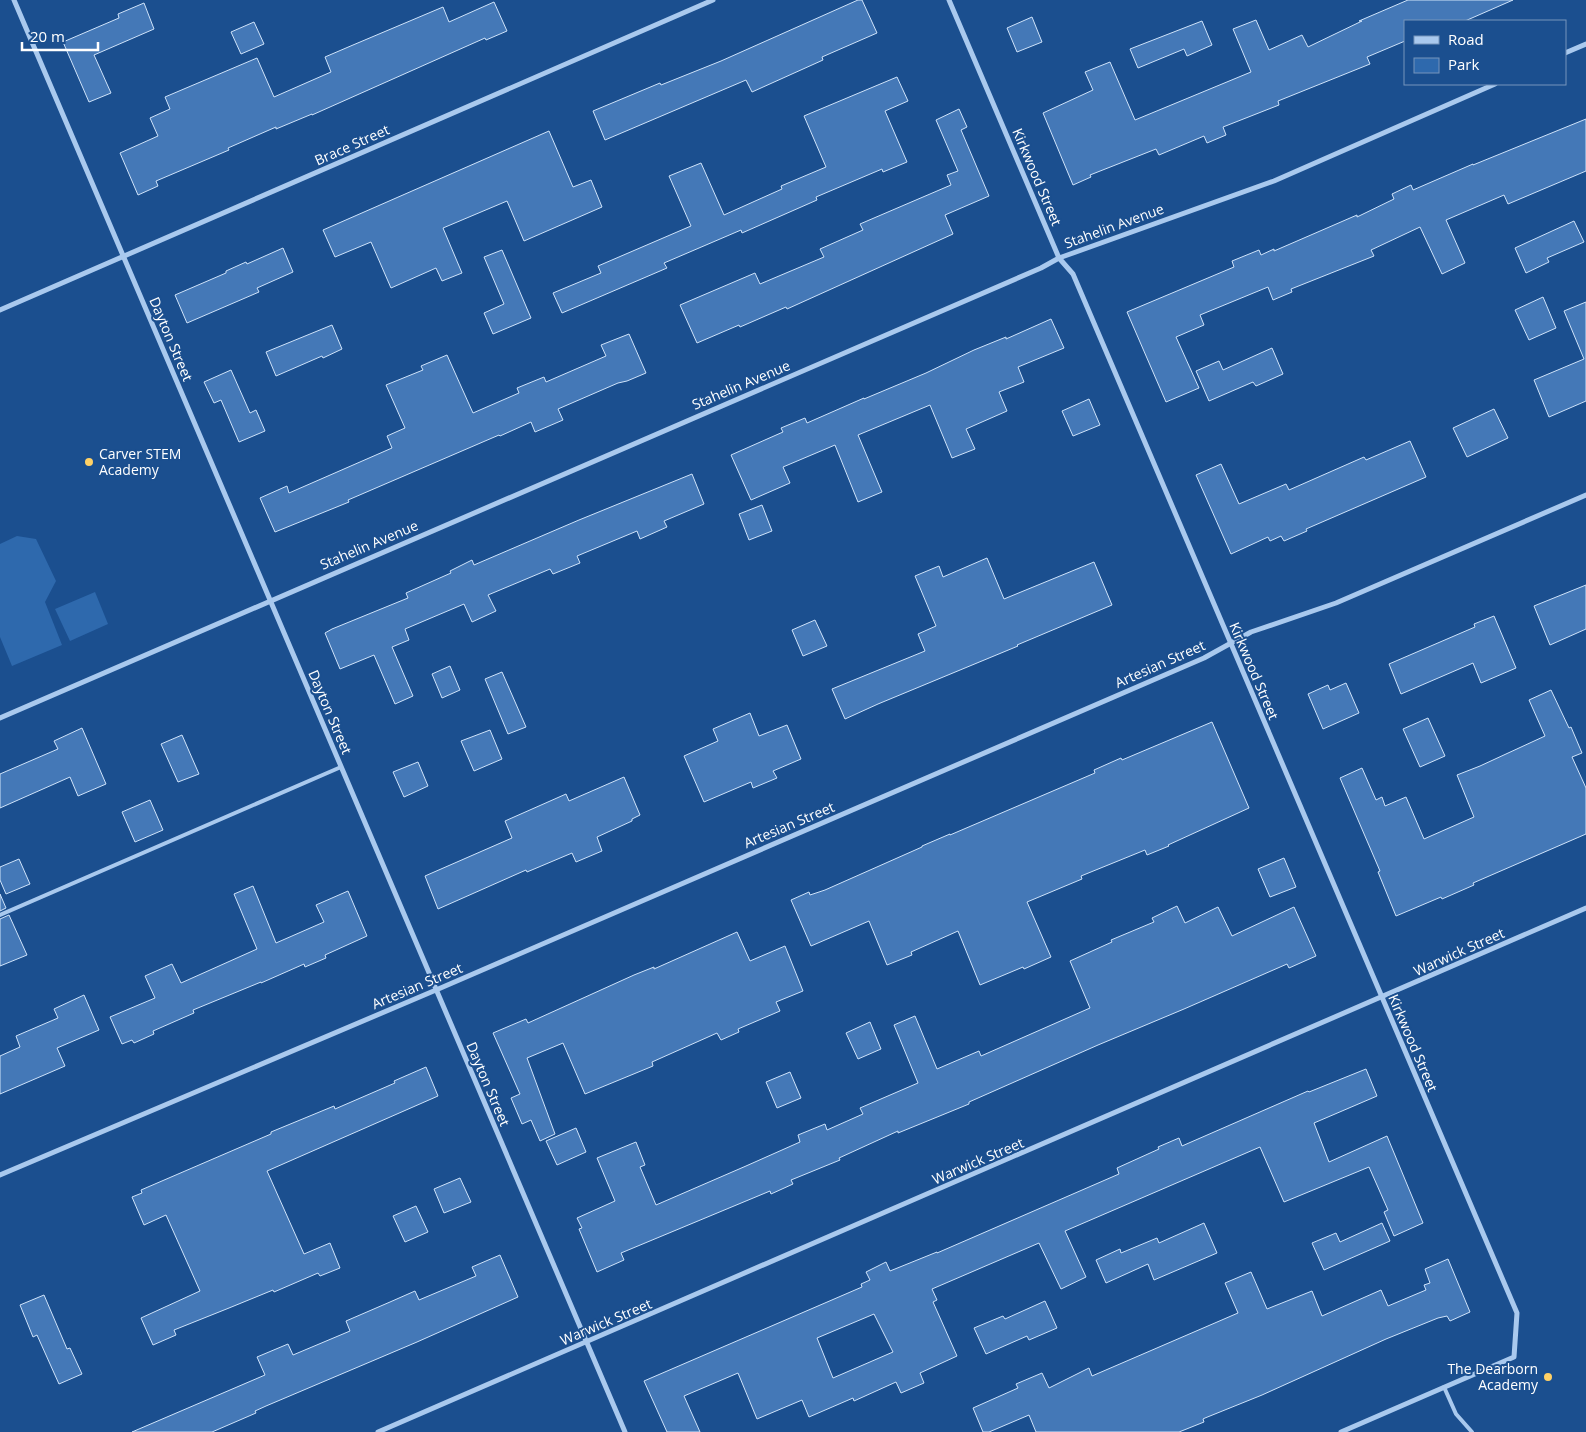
<svg xmlns="http://www.w3.org/2000/svg" width="1586" height="1432" viewBox="0 0 1586 1432" font-family="'Open Sans',sans-serif">
<style>
.green{fill:#2e69ad}
.building{fill:#4478b7;stroke:#cfe3fa;fill-rule:evenodd}
.lines{fill:none;stroke-linecap:round;stroke-linejoin:round}
.service{stroke:#a9c9ee;stroke-width:4}
.minor{stroke:#a9c9ee;stroke-width:5}
.poi-dot{fill:#ffd166;stroke:#1b4f8f;stroke-width:2}
.labels{text-anchor:middle;stroke-width:4;stroke-linejoin:round;paint-order:stroke}
.street-label{font-size:14px;fill:#fff;stroke:#1b4f8f}
.poi-label{font-size:14px;fill:#fff;stroke:#1b4f8f;text-anchor:start}
</style>
<rect width="100%" height="100%" fill="#1b4f8f"/>
<!-- green -->
<g class="green">
<polygon points="17,536 36,539 56,581 45,602 62,645 12,666 0,637 0,544"/>
<polygon points="95,592 108,624 70,641 55,609"/>
</g>
<!-- building -->
<g class="building">
<polygon points="858,0 862,0 877,33 822,57 823,60 752,92 746,80 605,140 593,111 660,83 661,85 721,61"/>
<polygon points="1408,0 1513,0 1465,21 1405,21 1405,41 1367,57 1370,64 1278,101 1279,105 1223,127 1226,135 1207,143 1204,136 1159,155 1156,149 1090,175 1091,177 1073,185 1043,113 1093,90 1085,72 1110,62 1135,120 1251,72 1233,29 1256,20 1269,50 1302,35 1308,47 1362,21 1359,21"/>
<polygon points="494,2 507,31 486,40 485,38 312,115 312,114 276,129 276,127 228,148 229,150 156,181 158,186 138,195 120,153 158,136 150,118 170,109 165,97 257,58 274,97 331,72 325,57 353,45 443,7 449,22"/>
<polygon points="144,3 154,29 94,55 111,93 89,102 63,42 119,18 118,14"/>
<polygon points="1032,17 1042,42 1017,52 1007,28"/>
<polygon points="1202,21 1212,45 1187,56 1184,49 1138,68 1130,49"/>
<polygon points="254,22 264,44 241,54 231,32"/>
<polygon points="897,77 908,101 885,111 907,162 883,172 882,169 816,197 817,200 742,233 741,230 664,263 667,268 562,313 553,293 601,273 598,266 691,226 669,176 701,163 724,215 782,189 781,186 826,167 804,116"/>
<polygon points="959,109 967,127 961,130 989,196 945,215 953,234 787,309 786,307 740,327 739,325 697,343 680,305 755,273 760,284 824,257 820,249 863,230 860,224 951,185 947,175 958,171 936,120"/>
<polygon points="1586,119 1586,171 1508,204 1504,195 1446,220 1465,263 1442,274 1420,227 1371,250 1374,256 1291,289 1292,292 1273,300 1268,287 1200,315 1204,325 1176,337 1199,388 1166,402 1127,312 1234,267 1232,261 1259,250 1261,255 1274,249 1274,251 1357,215 1357,217 1394,199 1392,194 1411,185 1413,190 1473,164 1473,165"/>
<polygon points="549,131 573,187 591,180 602,207 524,241 507,201 443,228 462,273 442,281 436,268 391,288 371,242 335,257 323,230"/>
<polygon points="1574,221 1584,242 1547,258 1549,262 1526,273 1515,248"/>
<polygon points="283,248 293,272 257,288 259,292 187,323 175,295 226,273 226,271 246,262 247,264"/>
<polygon points="502,250 531,318 493,334 484,313 504,304 484,257"/>
<polygon points="1543,297 1556,328 1529,340 1515,310"/>
<polygon points="1586,302 1586,401 1549,417 1534,380 1584,359 1564,311"/>
<polygon points="1051,319 1064,348 1018,367 1024,382 999,392 1007,411 966,429 975,449 952,458 930,405 858,435 882,492 858,502 835,445 783,467 790,483 751,500 731,455 783,432 781,428 805,418 807,423 864,398 864,399 926,373 974,350 1006,337 1006,339"/>
<polygon points="332,325 342,349 323,358 322,356 276,376 266,352"/>
<polygon points="629,334 646,373 627,381 618,383 558,409 563,420 535,432 531,422 500,436 499,435 348,500 349,502 275,532 260,498 287,486 289,493 392,448 387,436 405,428 386,385 423,370 421,366 447,355 473,413 519,393 517,388 544,377 546,382 606,356 601,345"/>
<polygon points="1272,348 1283,374 1256,386 1253,382 1209,401 1196,371 1219,361 1223,370"/>
<polygon points="231,370 250,413 256,410 265,431 239,442 221,400 214,403 204,382"/>
<polygon points="1089,399 1100,425 1073,436 1062,411"/>
<polygon points="1494,409 1508,438 1467,457 1453,428"/>
<polygon points="1410,441 1426,477 1306,529 1307,531 1284,541 1281,536 1270,541 1268,537 1231,554 1196,475 1221,464 1239,504 1286,484 1289,490 1364,457 1366,460"/>
<polygon points="692,474 704,504 664,521 667,527 640,539 637,531 577,556 580,563 553,574 550,569 488,595 496,611 472,622 464,604 405,629 409,640 392,647 413,696 395,704 374,655 340,669 325,633 332,629 408,598 406,593 451,573 450,571 472,560 474,565 579,520"/>
<polygon points="762,505 772,531 749,540 739,514"/>
<polygon points="987,558 1004,599 1094,562 1112,605 1017,645 1018,646 878,704 845,719 832,689 925,651 918,634 936,626 915,576 939,566 943,577"/>
<polygon points="1586,585 1586,629 1550,645 1534,606"/>
<polygon points="1494,616 1516,668 1481,683 1473,663 1401,694 1389,664 1475,627 1474,624"/>
<polygon points="815,620 827,646 803,656 792,630"/>
<polygon points="450,666 460,690 442,698 432,674"/>
<polygon points="502,672 526,727 508,734 485,679"/>
<polygon points="1346,683 1359,713 1323,729 1308,694 1328,685 1330,690"/>
<polygon points="1551,690 1569,728 1571,727 1582,753 1572,757 1586,788 1586,834 1473,883 1474,885 1442,899 1441,897 1396,916 1378,872 1380,871 1340,778 1362,768 1376,800 1382,797 1385,806 1406,797 1424,839 1474,817 1457,775 1480,766 1545,736 1529,700"/>
<polygon points="750,713 759,736 787,725 801,759 773,771 777,778 753,788 751,782 704,802 684,756 718,741 713,729"/>
<polygon points="1428,718 1445,756 1420,767 1403,729"/>
<polygon points="1212,722 1249,808 1168,845 1169,846 1147,855 1145,850 1081,876 1082,879 1027,902 1051,957 1024,969 1023,967 980,985 958,931 911,952 912,955 887,965 869,921 811,946 791,900 809,892 810,895 825,890 922,847 922,846 950,834 950,835 1095,773 1094,770 1121,758 1122,760"/>
<polygon points="82,728 106,784 78,796 70,777 0,808 0,774 58,749 54,741"/>
<polygon points="490,730 502,759 474,771 461,741"/>
<polygon points="182,735 199,774 178,782 161,744"/>
<polygon points="418,762 428,786 404,797 393,772"/>
<polygon points="624,777 640,815 632,819 632,821 597,837 602,851 576,862 572,853 527,872 526,870 438,909 425,876 512,838 505,821 566,794 569,801"/>
<polygon points="150,800 163,830 135,842 122,812"/>
<polygon points="1284,858 1296,887 1270,897 1258,869"/>
<polygon points="19,859 30,884 6,894 0,880 0,867"/>
<polygon points="253,886 276,943 324,922 316,905 348,891 367,936 325,955 326,958 305,967 304,964 261,983 261,982 193,1010 194,1013 153,1031 154,1034 134,1043 132,1040 122,1044 110,1017 155,998 145,976 172,964 181,983 257,949 234,894"/>
<polygon points="0,894 6,908 0,911"/>
<polygon points="1177,906 1185,923 1218,907 1232,936 1294,907 1316,956 1289,968 1287,964 1184,1009 1098,1045 969,1102 969,1104 898,1133 898,1131 839,1158 840,1160 791,1180 793,1184 771,1194 770,1191 621,1253 624,1260 597,1272 579,1229 582,1228 577,1218 615,1201 597,1158 636,1142 645,1165 640,1167 656,1205 746,1166 800,1142 798,1135 825,1124 827,1130 863,1114 860,1108 918,1083 894,1025 915,1016 937,1069 979,1051 981,1056 1090,1008 1070,961 1112,942 1111,940 1154,922 1152,918"/>
<polygon points="9,915 27,955 0,966 0,919"/>
<polygon points="737,932 750,961 785,946 803,991 776,1002 780,1011 738,1029 739,1032 721,1040 717,1033 652,1062 653,1066 585,1094 563,1043 527,1058 555,1134 540,1141 531,1120 522,1124 511,1098 520,1094 493,1033 526,1019 528,1023 634,975 654,967 654,969"/>
<polygon points="84,995 99,1030 57,1048 65,1066 0,1094 0,1056 20,1047 16,1036 58,1018 54,1009"/>
<polygon points="870,1022 881,1049 858,1059 846,1033"/>
<polygon points="426,1067 438,1096 267,1171 304,1254 330,1243 340,1268 320,1276 318,1273 274,1292 273,1290 229,1308 174,1330 176,1335 153,1345 141,1318 200,1291 166,1215 144,1225 132,1197 142,1193 141,1190 271,1134 271,1132 334,1106 335,1109 395,1083 394,1081"/>
<path d="M 1366,1069 L 1377,1096 L 1314,1123 L 1329,1162 L 1387,1136 L 1423,1223 L 1394,1236 L 1384,1212 L 1388,1210 L 1369,1167 L 1284,1202 L 1260,1147 L 1065,1231 L 1086,1277 L 1061,1289 L 1039,1243 L 932,1289 L 937,1300 L 933,1302 L 957,1356 L 920,1373 L 924,1383 L 901,1393 L 896,1382 L 854,1401 L 853,1398 L 809,1417 L 802,1400 L 757,1419 L 738,1373 L 684,1396 L 700,1432 L 667,1432 L 644,1381 L 862,1287 L 861,1284 L 870,1280 L 866,1272 L 886,1262 L 890,1271 L 937,1252 L 937,1253 L 1119,1174 L 1117,1168 L 1159,1149 L 1158,1147 L 1179,1138 L 1182,1146 L 1308,1091 L 1309,1092 ZM 874,1314 L 893,1352 L 833,1378 L 817,1338 Z"/>
<polygon points="790,1072 801,1098 777,1108 766,1082"/>
<polygon points="576,1128 586,1152 557,1165 546,1141"/>
<polygon points="460,1178 471,1202 444,1213 434,1189"/>
<polygon points="416,1206 428,1232 405,1242 393,1216"/>
<polygon points="1204,1223 1217,1253 1154,1280 1148,1264 1106,1283 1096,1260 1120,1249 1121,1253 1157,1238 1159,1243"/>
<polygon points="1382,1223 1390,1241 1324,1270 1312,1243 1336,1233 1340,1242"/>
<polygon points="500,1255 518,1297 417,1342 266,1406 255,1411 256,1413 212,1432 132,1432 265,1375 257,1357 288,1344 293,1355 350,1331 346,1321 390,1302 415,1291 419,1300 476,1276 472,1267"/>
<polygon points="1448,1259 1470,1312 1450,1321 1447,1316 1438,1318 1386,1339 1262,1395 1205,1418 1203,1419 1204,1422 1179,1432 1036,1432 1029,1415 989,1432 983,1432 973,1408 1018,1388 1016,1384 1042,1373 1049,1388 1089,1368 1092,1376 1238,1313 1225,1283 1251,1272 1267,1309 1312,1291 1322,1316 1381,1290 1388,1306 1426,1290 1424,1285 1430,1283 1425,1269"/>
<polygon points="44,1295 67,1349 70,1348 82,1374 59,1384 37,1335 33,1337 20,1305"/>
<polygon points="1045,1301 1057,1328 1029,1340 1027,1336 986,1354 974,1328 1003,1316 1005,1319"/>
</g>
<g class="lines">
<!-- service -->
<g class="service">
<polyline points="0,915 341,767"/>
<polyline points="1444,1387 1456,1414 1472,1432"/>
</g>
<!-- minor -->
<g class="minor">
<polyline points="14,0 625,1432"/>
<polyline points="949,0 1059,258 1073,274 1517,1313 1514,1357 1341,1432"/>
<polyline points="1565,53 1586,44"/>
<polyline points="0,310 713,0"/>
<polyline points="0,718 1041,268 1059,258 1274,181 1495,84"/>
<polyline points="0,1175 436,990 1204,658 1251,632 1336,603 1586,495"/>
<polyline points="378,1432 1586,908"/>
</g>
</g>
<!-- markers -->
<g class="poi-dot">
<circle cx="89" cy="462" r="5"/>
<circle cx="1548" cy="1377" r="5"/>
</g>
<g class="labels">
<!-- street labels -->
<g class="street-label">
<text transform="translate(352 145) rotate(-24)" y="5">Brace Street</text>
<text transform="translate(1037 177) rotate(67)" y="5">Kirkwood Street</text>
<text transform="translate(1114 226) rotate(-20)" y="5">Stahelin Avenue</text>
<text transform="translate(171 339) rotate(67)" y="5">Dayton Street</text>
<text transform="translate(741 385) rotate(-23)" y="5">Stahelin Avenue</text>
<text transform="translate(369 545) rotate(-23)" y="5">Stahelin Avenue</text>
<text transform="translate(1160 664) rotate(-24)" y="5">Artesian Street</text>
<text transform="translate(1254 671) rotate(67)" y="5">Kirkwood Street</text>
<text transform="translate(330 712) rotate(67)" y="5">Dayton Street</text>
<text transform="translate(789 825) rotate(-23)" y="5">Artesian Street</text>
<text transform="translate(1459 952) rotate(-24)" y="5">Warwick Street</text>
<text transform="translate(417 986) rotate(-23)" y="5">Artesian Street</text>
<text transform="translate(1413 1043) rotate(67)" y="5">Kirkwood Street</text>
<text transform="translate(488 1084) rotate(67)" y="5">Dayton Street</text>
<text transform="translate(978 1161) rotate(-23)" y="5">Warwick Street</text>
<text transform="translate(606 1322) rotate(-23)" y="5">Warwick Street</text>
</g>
<!-- poi labels -->
<g class="poi-label">
<text x="99" y="459">Carver STEM<tspan x="99" dy="16">Academy</tspan></text>
<text x="1538" y="1374" text-anchor="end">The Dearborn<tspan x="1538" dy="16">Academy</tspan></text>
</g>
</g>
<!-- legend -->
<rect x="1404" y="20" width="162" height="65" fill="#1b4f8f" stroke="#7695bc"/>
<rect x="1414" y="36" width="25" height="8" fill="#a9c9ee" stroke="#7695bc"/>
<text x="1448" y="45" font-size="15" fill="#ffffff">Road</text>
<rect x="1414" y="58" width="25" height="15" fill="#2e69ad" stroke="#7695bc"/>
<text x="1448" y="70" font-size="15" fill="#ffffff">Park</text>
<!-- scale -->
<path d="M22 42v8h76v-8" fill="none" stroke="#ffffff" stroke-width="2.5"/>
<text x="30" y="42" font-size="15" fill="#ffffff" stroke="#1b4f8f" stroke-width="4" paint-order="stroke">20 m</text>
</svg>
